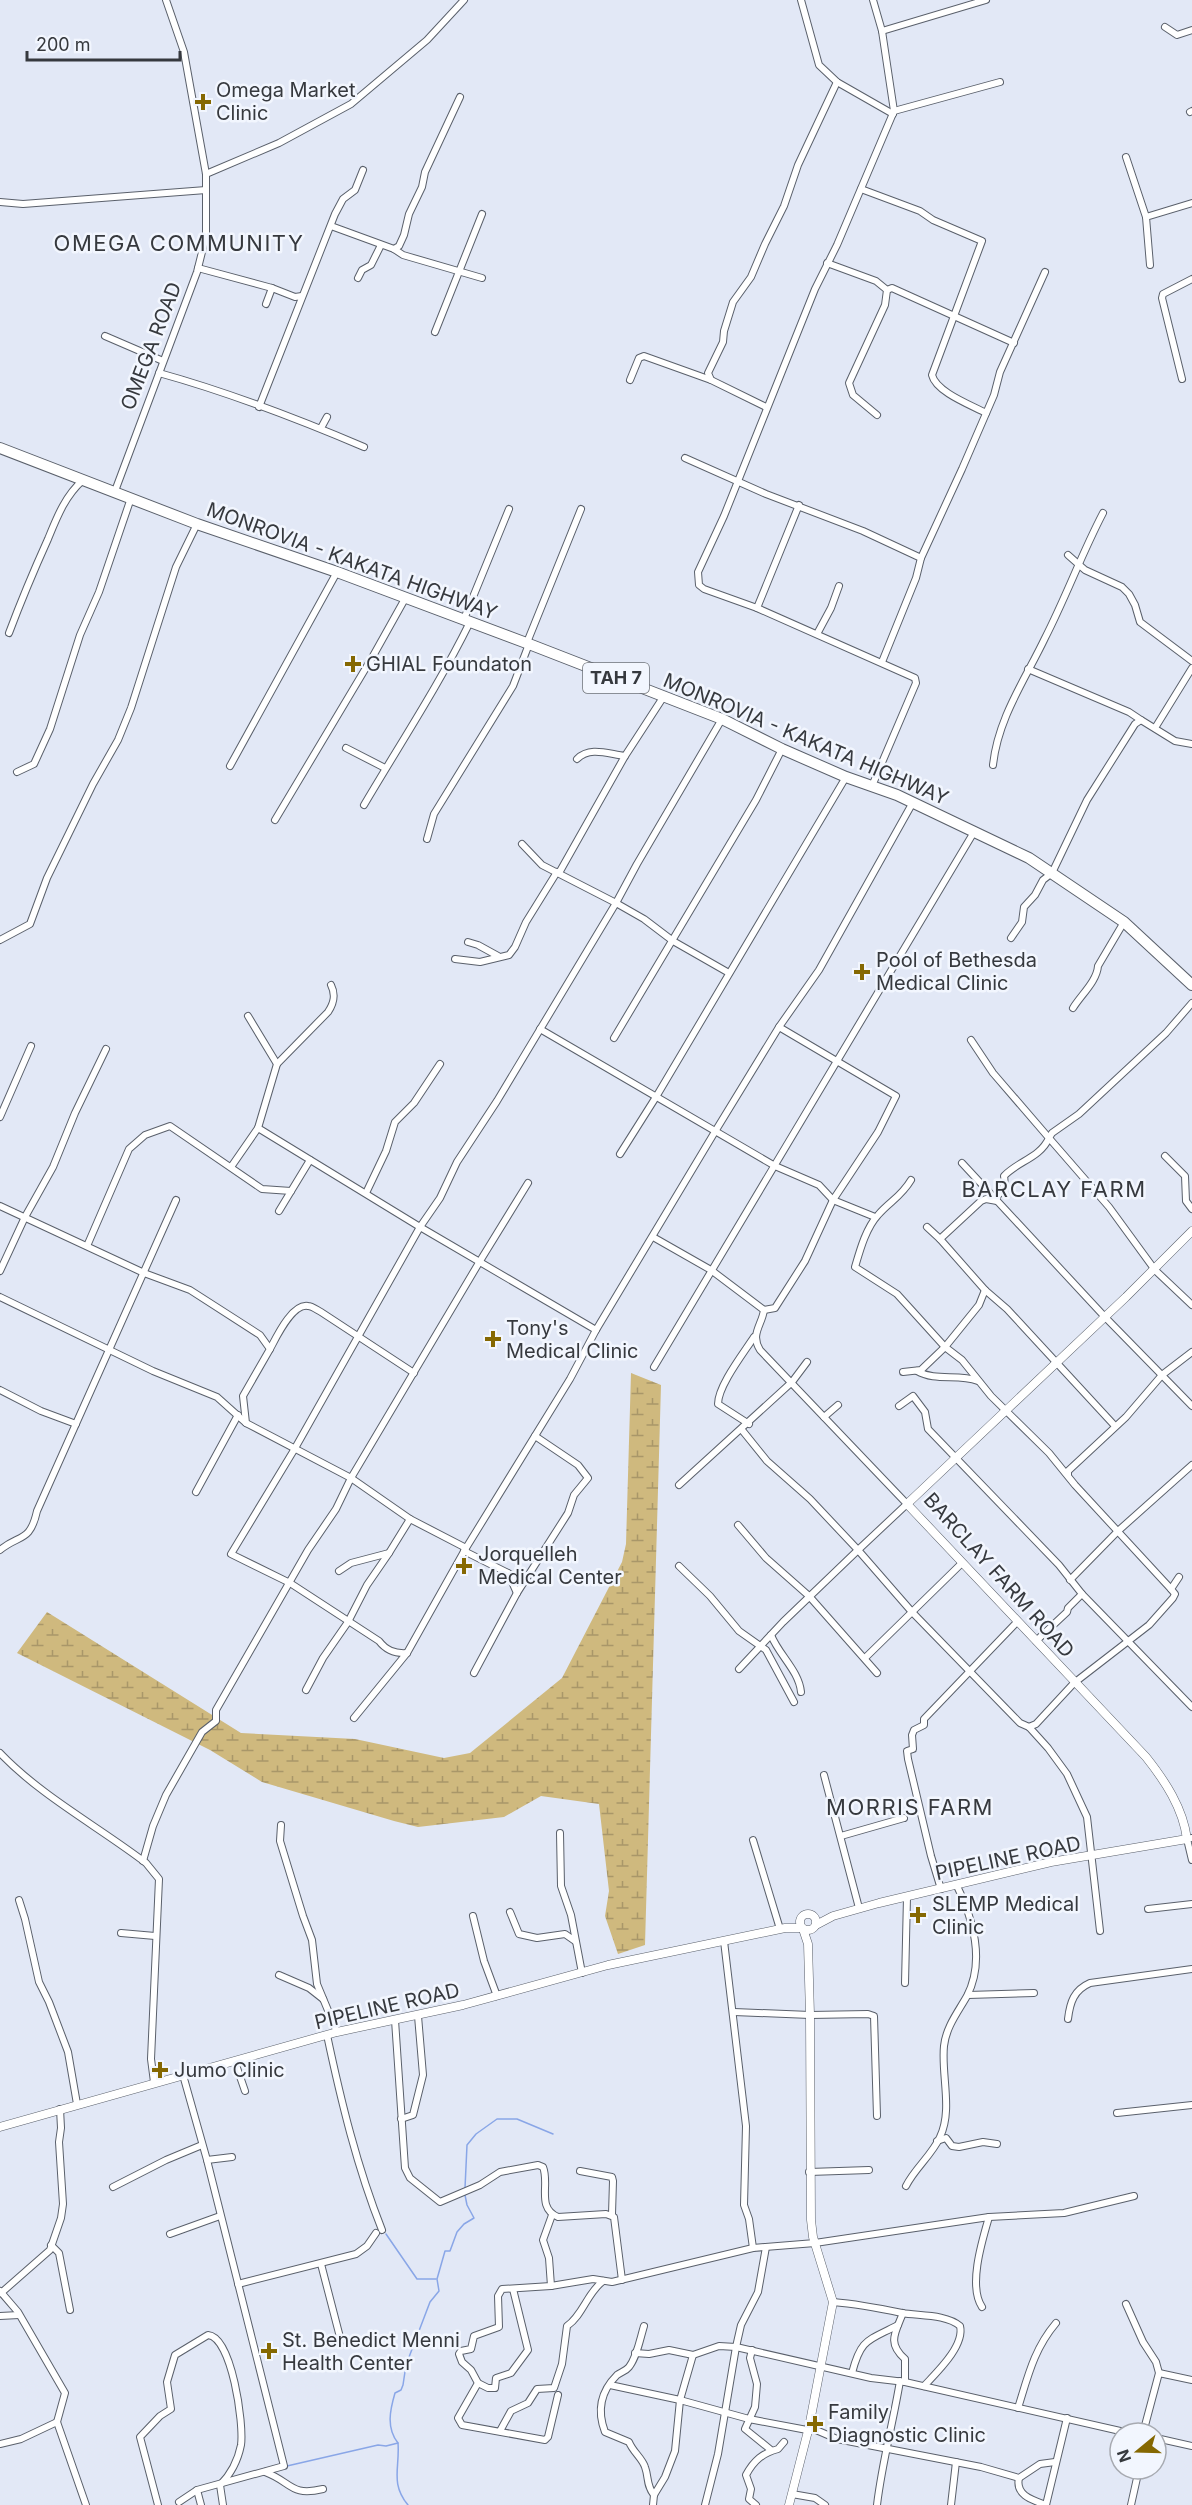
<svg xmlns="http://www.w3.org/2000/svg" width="1192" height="2505" viewBox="0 0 1192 2505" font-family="Inter,sans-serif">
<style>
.wetland{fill:url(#wetland-marsh)}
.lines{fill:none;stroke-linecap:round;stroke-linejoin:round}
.stream{stroke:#89a6e7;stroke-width:1.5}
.minor-casing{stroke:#5a606b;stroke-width:8}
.tertiary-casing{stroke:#5a606b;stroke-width:9}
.trunk-casing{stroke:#5a606b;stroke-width:12}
.minor{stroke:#fff;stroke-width:6}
.tertiary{stroke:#fff;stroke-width:8}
.trunk{stroke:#fff;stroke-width:10}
.poi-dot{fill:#856802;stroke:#f2f6fe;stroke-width:2}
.labels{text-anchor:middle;stroke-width:5;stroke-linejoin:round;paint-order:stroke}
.shield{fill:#f2f6fe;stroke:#6e7278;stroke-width:1.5}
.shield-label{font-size:18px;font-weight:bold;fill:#36393e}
.poi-label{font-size:20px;fill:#36393e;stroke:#f2f6fe;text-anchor:start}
.street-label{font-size:20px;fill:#36393e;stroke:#f2f6fe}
.quarter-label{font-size:22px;letter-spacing:1.5px;fill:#36393e;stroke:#f2f6fe}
</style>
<defs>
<pattern id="wetland-marsh" width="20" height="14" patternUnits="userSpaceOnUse" patternTransform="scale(1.5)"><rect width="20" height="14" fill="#cfb97e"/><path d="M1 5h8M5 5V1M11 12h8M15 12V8" fill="none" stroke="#a99769"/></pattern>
</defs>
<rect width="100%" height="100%" fill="#e2e8f6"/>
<!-- wetland -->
<polygon class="wetland" points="631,1373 661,1385 645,1945 618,1954 605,1916 609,1891 599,1804 541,1796 504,1817 418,1827 394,1821 262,1782 210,1750 17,1653 47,1612 241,1733 355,1739 444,1758 470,1753 562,1678 622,1562 626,1544"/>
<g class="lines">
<!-- stream -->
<g class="stream">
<polyline points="465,2188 467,2145 476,2134 497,2119 517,2119 553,2134"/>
<polyline points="386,2234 417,2279 436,2279"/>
<path d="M 398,2443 C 386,2428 390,2410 395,2393 L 401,2390 L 403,2385 L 406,2365 L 430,2302 L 439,2291 L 437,2279 L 445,2251 L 450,2251 L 457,2232 L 464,2224 L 474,2218 L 467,2205 L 465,2195"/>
<path d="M 287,2466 L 378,2445 L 386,2446 L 398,2443 C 400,2468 390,2483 408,2505"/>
</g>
<!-- minor casing -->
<g class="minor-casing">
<g id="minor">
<polyline points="801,0 819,65 837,82 893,114"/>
<polyline points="1165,27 1177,35 1192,30"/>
<polyline points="882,31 986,0"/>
<polyline points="894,111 1000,82"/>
<polyline points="1190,112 1192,111"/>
<polyline points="1126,157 1146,217"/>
<polyline points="206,174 279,143 351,104 427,40 464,0"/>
<path d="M 861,189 L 920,211 L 933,220 L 982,241 L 932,375 C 936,392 971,405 986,413"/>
<polyline points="0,202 23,204 206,190"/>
<polyline points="331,226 394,249 403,255 482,278"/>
<polyline points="394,249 399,246 404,235 409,214 422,187 425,172 460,97"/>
<polyline points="827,263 876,281 887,290 885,305 849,383 853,395 877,415"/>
<polyline points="1150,265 1146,217 1192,203"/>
<polyline points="198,268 272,288 295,297 302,296"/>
<polyline points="358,278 362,270 371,265 381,245"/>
<polyline points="887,290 892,288 1014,343"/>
<polyline points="266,304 272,288"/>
<polyline points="435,332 482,214"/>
<polyline points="105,336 163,361"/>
<path d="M 159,373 C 228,392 298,419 364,447"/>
<polyline points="1182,379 1162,298 1163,294 1192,279"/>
<polyline points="630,380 639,358 644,356 711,380"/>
<polyline points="259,407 335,214 343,199 355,190 363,170"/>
<polyline points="766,407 711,380 708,373 723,342 724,331 733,302 751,277 765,244 784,206 798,165 837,82"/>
<polyline points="321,428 327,417"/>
<polyline points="685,458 766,494 863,531 921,558"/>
<polyline points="115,491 197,272 206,236 206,174 184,52 166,0"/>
<polyline points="1068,555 1085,570 1122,587 1129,594 1135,605 1140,622 1192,661"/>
<polyline points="757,608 799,505"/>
<polyline points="464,619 509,509"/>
<path d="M 9,633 C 21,601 34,570 48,539 C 57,517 65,496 83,480"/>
<polyline points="817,634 831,608 839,586"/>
<polyline points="882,662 916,578 921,558 962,469 994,395 1000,372 1045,272"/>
<polyline points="1028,669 1129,712 1141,720"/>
<polyline points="1155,728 1192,668"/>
<polyline points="346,748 385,768"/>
<path d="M 577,759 C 590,746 608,754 625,756"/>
<path d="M 993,765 C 998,718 1025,680 1045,638 C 1066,597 1082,553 1103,513"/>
<polyline points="230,766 337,572"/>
<polyline points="17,772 34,764 50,729 80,635 99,592 131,498"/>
<polyline points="872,786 916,683 915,678 757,608 704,589 699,585 698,572 724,516 815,289 837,245 894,111 882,31 873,0"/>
<path d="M 364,805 C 400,744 439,685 470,622"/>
<polyline points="275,820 373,656 406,597"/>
<polyline points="427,839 434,814 513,686 529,644 528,640 581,509"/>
<polyline points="522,844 542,865 616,903 644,919 673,941 729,973"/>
<polyline points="559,873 625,756 664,696"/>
<polyline points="1011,938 1022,922 1024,907 1035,895 1043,880 1052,873 1087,800 1135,724 1141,720 1175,741 1192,744"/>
<polyline points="0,940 30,924 47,878 93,784 118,740 131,708 176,567 197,524"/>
<polyline points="468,942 478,945 498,956"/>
<polyline points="455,959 480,962 509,955 515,947 526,922 557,872"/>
<polyline points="1192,1003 1166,1033 1079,1114 1052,1133 1049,1138 1109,1207 1155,1270 1192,1305"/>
<path d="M 1073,1008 C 1081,995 1097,981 1098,966 L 1124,922"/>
<polyline points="248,1016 277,1064 258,1128 420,1227 596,1330"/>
<polyline points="540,1029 775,1166 819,1185 833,1200 875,1217"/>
<polyline points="614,1038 756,800 782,749"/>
<path d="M 971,1040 L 993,1073 L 1049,1138 C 1040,1158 1018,1161 1004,1176 C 1006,1186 1002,1192 995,1198"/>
<path d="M 277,1064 L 328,1012 C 334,1003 336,995 331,985"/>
<polyline points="0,1117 31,1046"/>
<polyline points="620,1154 656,1097 846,777"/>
<polyline points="1165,1156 1185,1176 1186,1201 1192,1209"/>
<polyline points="962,1163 1104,1316 1192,1406"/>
<polyline points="231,1167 258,1128"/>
<path d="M 911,1180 C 901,1197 890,1201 878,1215 C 866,1228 860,1250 855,1267 L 897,1294 L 945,1347 L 962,1360 L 991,1396 L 1049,1453 L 1075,1485 L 1171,1589"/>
<polyline points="366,1193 386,1151 395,1122 414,1103 440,1064"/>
<polyline points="997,1201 986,1199 981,1201 940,1239 985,1290 1007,1309 1115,1426"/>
<polyline points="0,1206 144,1273 190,1290 260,1335 270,1349 243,1396 246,1423 351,1478 410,1519 466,1548"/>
<polyline points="279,1211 310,1160"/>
<polyline points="927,1227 940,1239"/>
<path d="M 653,1237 L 711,1270 L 764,1310 C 762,1325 750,1334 760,1350 L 907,1504 L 858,1550 L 912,1612 L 1020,1723 L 1029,1727 L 1036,1724 L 1074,1683 L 1149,1625 L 1173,1598 L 1175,1594 L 1171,1589 L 1179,1577"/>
<polyline points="87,1246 129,1149 145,1135 170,1126 262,1189 291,1191"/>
<polyline points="0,1271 25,1217 53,1167 75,1113 106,1049"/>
<polyline points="0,1297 153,1371 217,1397 246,1423"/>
<polyline points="764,1310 775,1308 805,1261 833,1200 878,1132 896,1096 779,1027"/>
<path d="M 270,1349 C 276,1338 292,1303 308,1306 C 312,1306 317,1310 321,1312 L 414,1373"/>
<polyline points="654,1367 974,832"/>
<path d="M 917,1371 C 936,1382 958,1373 978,1381"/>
<polyline points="903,1372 921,1370 945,1347 979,1305 985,1290"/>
<polyline points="0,1390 41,1411 76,1424"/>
<polyline points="899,1406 913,1396 925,1412 928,1429 1059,1565 1082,1594 1068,1608 1067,1612 1036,1641"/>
<polyline points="824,1417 838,1405"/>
<path d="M 749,1424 L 718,1404 C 718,1386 743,1354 754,1337"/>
<polyline points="1068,1475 1068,1471 1126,1417 1162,1375 1192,1352"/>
<polyline points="679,1485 792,1382 807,1362"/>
<polyline points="196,1492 238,1415"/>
<polyline points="738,1525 766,1558 809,1596 877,1673"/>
<path d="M 0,1550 C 19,1534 30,1543 37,1511 L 176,1200"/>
<polyline points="464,1551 508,1573 517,1593"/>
<polyline points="679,1566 710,1596 739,1631 766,1650 794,1702"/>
<polyline points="339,1571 351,1563 389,1553 410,1519"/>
<polyline points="508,1573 515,1577 529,1575"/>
<polyline points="1070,1580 1118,1531 1192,1465"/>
<polyline points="1082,1594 1192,1707"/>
<path d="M 771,1635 C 779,1655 799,1671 801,1692"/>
<path d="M 407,1653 C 394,1654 386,1650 379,1641 L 290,1583 L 231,1554 L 294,1450 L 420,1227 L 440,1198 L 457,1162 L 497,1101 L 616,903 L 637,864 L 722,719"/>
<polyline points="865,1658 962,1563"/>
<polyline points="739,1669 783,1622 858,1550 810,1499 767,1461 742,1430"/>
<polyline points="474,1673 517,1593 568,1513 574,1495 588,1478 578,1465 535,1436"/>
<polyline points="306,1690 323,1658 348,1622 367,1585 389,1553"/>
<polyline points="354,1718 407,1653 466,1548 570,1379 596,1330 716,1130 779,1027 819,970 912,804"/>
<polyline points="1029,1727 1048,1748 1067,1774 1087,1817 1100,1931"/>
<path d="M 0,1753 C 41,1796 99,1827 146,1863 L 159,1879 L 151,2059 L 154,2082"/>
<polyline points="824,1775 859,1908"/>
<polyline points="281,1825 280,1841 303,1916 312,1940 317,1984 337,2032"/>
<polyline points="560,1833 561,1886 571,1915 582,1973"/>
<polyline points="841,1836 904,1818"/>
<polyline points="1192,1838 1187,1839 1192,1860"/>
<polyline points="753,1840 780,1929"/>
<polyline points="143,1861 153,1826 166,1795 202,1732 216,1721 216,1710 308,1550 336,1509 351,1478 480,1261 528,1183"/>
<polyline points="941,1889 931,1856 908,1759 907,1751 913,1749 912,1735 914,1730 924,1725 924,1719 1017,1622"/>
<polyline points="19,1900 25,1919 39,1982 49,2002 68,2052 77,2104"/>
<polyline points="1148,1909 1192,1904"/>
<polyline points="510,1912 519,1934 537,1938 565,1934 575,1941"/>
<polyline points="473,1916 484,1961 497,1996"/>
<polyline points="121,1933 155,1936"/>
<polyline points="724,1941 746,2126 744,2205 749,2219 753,2248"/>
<polyline points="279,1975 309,1988 323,1999"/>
<polyline points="905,1983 907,1897"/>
<polyline points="968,1995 1034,1993"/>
<polyline points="734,2012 810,2015 868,2014 874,2016 877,2116"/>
<path d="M 1068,2019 C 1070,2002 1074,1990 1090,1983 L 1192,1969"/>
<path d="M 395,2020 L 405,2168 L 410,2178 L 440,2202 L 480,2185 L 500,2172 L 538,2165 L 543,2167 C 550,2184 536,2208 558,2217 L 606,2214 L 614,2217 L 622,2280"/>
<path d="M 327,2035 C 341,2101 357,2167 382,2230"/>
<polyline points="235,2062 245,2091"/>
<polyline points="1117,2113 1192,2105"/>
<polyline points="401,2119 413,2115 423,2075 418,2016"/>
<polyline points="937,2141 946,2138 952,2146 959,2147 983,2142 997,2144"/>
<polyline points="207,2160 232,2157"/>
<polyline points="580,2171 612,2177 613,2181 612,2214"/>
<polyline points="809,2172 869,2170"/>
<path d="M 906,2186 C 915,2168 932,2155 940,2137 C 953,2110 941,2075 944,2046 C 946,2027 958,2012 967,1996 C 985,1961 973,1919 957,1886"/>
<polyline points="113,2187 166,2160 202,2145"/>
<polyline points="170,2234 220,2216"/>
<polyline points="51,2245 59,2253 70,2310"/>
<polyline points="321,2264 341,2341"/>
<polyline points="238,2284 356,2254 367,2246 376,2233"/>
<polyline points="551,2286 549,2258 543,2240 552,2215"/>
<polyline points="0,2291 18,2312 65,2393 57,2422 86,2505"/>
<polyline points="1,2293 50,2250 61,2218 63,2204 59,2142 61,2128 60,2109"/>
<path d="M 833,2302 C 857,2304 878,2308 902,2313 C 919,2316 946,2314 960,2326 C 965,2346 936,2373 924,2386"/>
<polyline points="1126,2304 1143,2342 1156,2362 1159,2373 1143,2433"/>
<path d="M 982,2307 C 968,2286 982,2241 989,2217"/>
<path d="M 903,2313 C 895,2333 887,2343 905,2359 L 905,2382"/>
<polyline points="0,2316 19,2315"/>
<path d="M 644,2326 C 640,2339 637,2357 629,2367 C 626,2371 621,2372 617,2375 C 600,2392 597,2411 605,2432 L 629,2442 C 633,2452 642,2458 645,2467 C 649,2478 646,2485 654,2495"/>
<polyline points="752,2350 750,2358 757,2384 755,2407 745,2429 771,2450"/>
<polyline points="635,2353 649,2354 669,2350 693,2355 719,2346 736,2347 871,2378 905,2382 1129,2433"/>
<path d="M 852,2373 C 861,2338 868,2341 898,2325"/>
<polyline points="1159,2373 1192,2380"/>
<polyline points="478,2383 488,2388 495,2388 496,2378 511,2373 528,2350 513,2289"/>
<polyline points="610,2385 680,2400 693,2355"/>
<polyline points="558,2395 548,2437 545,2440 462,2425 458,2418 478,2383 471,2370 462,2362 459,2354 461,2351 471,2349 474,2336 499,2327 498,2296 502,2289 551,2286 593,2279 612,2282 753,2248 815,2243 989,2217 1064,2213 1134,2196"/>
<path d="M 1018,2408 C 1028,2376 1034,2349 1056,2323"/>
<polyline points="809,2427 837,2439 981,2467 1019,2478 1040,2464 1055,2462"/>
<path d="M 500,2431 L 511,2411 L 528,2403 L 537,2389 L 554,2388 L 562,2364 L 567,2326 C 583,2315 587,2293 603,2281"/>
<polyline points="1156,2438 1192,2446"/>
<polyline points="0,2444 21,2439 57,2422"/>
<path d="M 265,2472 C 292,2482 290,2497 323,2489"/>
<path d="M 1019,2478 C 1015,2495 1032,2500 1046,2505"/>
<polyline points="197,2490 201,2505"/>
<polyline points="792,2494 815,2498 825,2505"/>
<polyline points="179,2502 197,2490 284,2466 207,2160 183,2075"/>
<path d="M 158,2505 L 140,2437 L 160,2416 L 171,2409 L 167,2382 L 175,2355 L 208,2335 C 232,2337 244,2424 241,2445 C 238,2460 231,2474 220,2485 L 223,2505"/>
<polyline points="653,2505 654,2495 665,2477 675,2451 680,2400 749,2419 807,2430"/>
<polyline points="705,2505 718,2454 736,2347 741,2325 758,2292 766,2247"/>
<path d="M 756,2505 L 749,2499 L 751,2489 L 746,2475 C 754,2460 763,2453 778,2449 L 784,2442"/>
<path d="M 877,2505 C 882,2463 893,2423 900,2381"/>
<polyline points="951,2505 956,2462"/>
<polyline points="1046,2505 1067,2418"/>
<polyline points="1131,2505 1139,2469"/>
</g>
</g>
<!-- tertiary casing -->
<g class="tertiary-casing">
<g id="tertiary">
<circle cx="808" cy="1922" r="8"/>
<path d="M 816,1925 L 833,1916 L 879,1903 L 1051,1862 L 1187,1839 C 1183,1808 1165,1781 1146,1757 L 907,1504 L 1126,1297 L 1192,1231"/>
<polyline points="0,2127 337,2032 463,2005 608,1965 785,1928 802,1928"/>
<polyline points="789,2505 809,2427 833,2302 813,2237 811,2220 810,2015 808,1944 803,1929"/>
</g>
</g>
<!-- trunk casing -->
<g class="trunk-casing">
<polyline id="trunk" points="0,448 197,524 337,572 529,644 722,719 782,749 846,777 897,795 1029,858 1124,922 1192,985"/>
</g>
<!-- minor -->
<use href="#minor" class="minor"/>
<!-- tertiary -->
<use href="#tertiary" class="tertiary"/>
<!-- trunk -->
<use href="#trunk" class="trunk"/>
</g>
<!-- markers -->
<g class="poi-dot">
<path d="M200 93h6v6h6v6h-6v6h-6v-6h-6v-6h6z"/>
<path d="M350 655h6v6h6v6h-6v6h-6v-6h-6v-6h6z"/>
<path d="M859 963h6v6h6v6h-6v6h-6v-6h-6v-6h6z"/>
<path d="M490 1330h6v6h6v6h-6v6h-6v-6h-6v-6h6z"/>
<path d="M461 1557h6v6h6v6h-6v6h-6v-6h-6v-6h6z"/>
<path d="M915 1906h6v6h6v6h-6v6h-6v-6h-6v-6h6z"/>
<path d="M157 2061h6v6h6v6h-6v6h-6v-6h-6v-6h6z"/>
<path d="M266 2342h6v6h6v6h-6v6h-6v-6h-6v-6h6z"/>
<path d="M812 2415h6v6h6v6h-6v6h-6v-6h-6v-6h6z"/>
</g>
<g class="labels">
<!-- shield labels -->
<rect class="shield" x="583" y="663" width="66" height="30" rx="4.5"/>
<g class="shield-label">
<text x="616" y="684">TAH 7</text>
</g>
<!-- poi labels -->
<g class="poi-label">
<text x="216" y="97">Omega Market<tspan x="216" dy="23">Clinic</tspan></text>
<text x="366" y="671">GHIAL Foundaton</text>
<text x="876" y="967">Pool of Bethesda<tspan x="876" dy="23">Medical Clinic</tspan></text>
<text x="506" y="1335">Tony's<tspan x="506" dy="23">Medical Clinic</tspan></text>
<text x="478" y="1561">Jorquelleh<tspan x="478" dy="23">Medical Center</tspan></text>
<text x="932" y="1911">SLEMP Medical<tspan x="932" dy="23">Clinic</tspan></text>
<text x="174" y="2077">Jumo Clinic</text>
<text x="282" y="2347">St. Benedict Menni<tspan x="282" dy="23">Health Center</tspan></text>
<text x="828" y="2419">Family<tspan x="828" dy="23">Diagnostic Clinic</tspan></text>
</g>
<!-- street labels -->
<g class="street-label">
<text transform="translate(151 346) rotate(-69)" y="7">OMEGA ROAD</text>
<text transform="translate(352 561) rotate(20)" y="7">MONROVIA - KAKATA HIGHWAY</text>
<text transform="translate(806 739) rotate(23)" y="7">MONROVIA - KAKATA HIGHWAY</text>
<text transform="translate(999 1575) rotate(48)" y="7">BARCLAY FARM ROAD</text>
<text transform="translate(1008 1858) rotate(-12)" y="7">PIPELINE ROAD</text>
<text transform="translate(387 2006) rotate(-13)" y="7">PIPELINE ROAD</text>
</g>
<!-- quarter labels -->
<g class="quarter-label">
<text x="179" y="251">OMEGA COMMUNITY</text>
<text x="1054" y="1197">BARCLAY FARM</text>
<text x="910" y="1815">MORRIS FARM</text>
</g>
</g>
<!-- north arrow -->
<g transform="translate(1138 2451) rotate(251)"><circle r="28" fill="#f2f6fe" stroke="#a7aab1" stroke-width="1.5"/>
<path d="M0-4.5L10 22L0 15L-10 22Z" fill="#856802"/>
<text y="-9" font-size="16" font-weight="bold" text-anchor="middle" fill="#36393e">N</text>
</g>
<!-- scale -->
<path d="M27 51v9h153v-9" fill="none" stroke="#36393e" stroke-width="3"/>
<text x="36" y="51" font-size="18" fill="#36393e" stroke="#f2f6fe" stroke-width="4.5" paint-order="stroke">200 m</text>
</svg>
